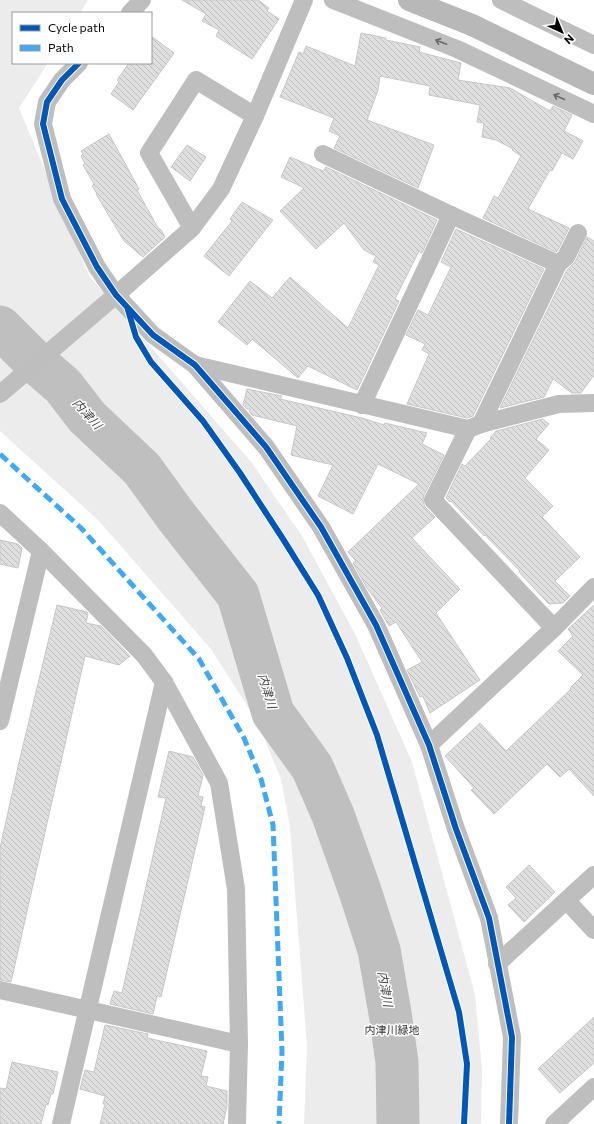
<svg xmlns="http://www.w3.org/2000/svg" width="594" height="1124" viewBox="0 0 594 1124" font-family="Commissioner,'Noto Sans JP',sans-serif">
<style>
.green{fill:#ececec}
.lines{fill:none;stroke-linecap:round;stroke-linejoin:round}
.river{stroke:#bfbfbf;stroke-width:43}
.building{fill:url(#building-back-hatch);stroke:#c7c7c7}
.street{stroke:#bebebe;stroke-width:18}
.secondary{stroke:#b8b8b8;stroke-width:22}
.quiet{stroke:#3fa9f5;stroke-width:5;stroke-dasharray:10 5;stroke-linecap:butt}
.cycleway-casing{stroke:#fff;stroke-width:8}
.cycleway{stroke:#0057b8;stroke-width:6}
.oneway{stroke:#686868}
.labels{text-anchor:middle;stroke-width:3;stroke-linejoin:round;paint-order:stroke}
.park-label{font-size:11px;fill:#333;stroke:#fff}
.water-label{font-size:12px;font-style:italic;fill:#444;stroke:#fff}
</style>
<defs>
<pattern id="building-back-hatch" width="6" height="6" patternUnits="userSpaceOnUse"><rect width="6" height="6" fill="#dfdfdf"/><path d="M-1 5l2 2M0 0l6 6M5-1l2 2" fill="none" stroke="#bebebe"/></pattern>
</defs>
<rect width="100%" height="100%" fill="#fff"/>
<!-- green -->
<polygon class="green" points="0,0 88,0 80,13 13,13 13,63 48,63 19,108 89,276 252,463 302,536 356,636 412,762 475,995 482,1070 481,1124 304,1124 307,1046 290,827 281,779 257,721 211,649 99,521 0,431"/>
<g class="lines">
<!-- river -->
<polyline class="river" points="0,327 32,359 63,386 87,417 142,469 176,516 238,595 273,713 312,767 333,815 360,891 379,950 390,1013 397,1062 398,1124"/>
</g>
<!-- building -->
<g class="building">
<polygon points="182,0 258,0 269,8 267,11 279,19 252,59 216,36 219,30 202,21 206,14"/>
<polygon points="361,33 386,38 386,40 420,47 419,52 461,63 458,80 510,88 550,111 553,106 572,115 564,131 583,141 573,159 562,153 552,171 550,170 528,209 569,228 558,250 556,252 483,218 494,196 498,198 521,156 512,150 513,149 496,140 482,137 484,123 477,122 480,105 429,95 430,86 380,76 378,90 367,120 434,145 418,188 334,148 340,136 329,131 334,118 280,97 299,52 303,54 306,46 355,66"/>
<polygon points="151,36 174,53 133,110 111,94 119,82 117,80 129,63 151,63"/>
<polygon points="109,134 139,189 137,190 158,228 161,230 165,237 143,257 124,241 96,194 97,194 92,186 94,184 83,165 85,164 81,156 83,154 81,151"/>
<polygon points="187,145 206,157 190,181 171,167"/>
<polygon points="290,157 323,171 326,167 437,220 422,253 419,251 395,299 399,301 357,390 308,366 298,378 252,339 247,345 218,322 250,281 272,298 290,277 348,328 379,265 373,262 376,256 364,250 344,223 316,249 280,211 304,188 281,177"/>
<polygon points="242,202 273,220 229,276 204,256 232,221 230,219"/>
<polygon points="456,229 544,269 473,416 467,418 407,404 429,354 422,350 425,344 406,335 418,310 428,315 451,267 441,262"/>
<polygon points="587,237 594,241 594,375 581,393 572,393 553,379 544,397 500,408 567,270 575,262"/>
<polygon points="247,389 282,396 280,399 362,418 384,425 385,423 427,433 422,444 444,455 424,495 423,501 425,507 435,517 412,538 460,589 436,613 480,680 430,713 423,696 420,697 407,670 422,662 396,622 389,626 380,610 382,608 367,588 353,563 356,561 348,552 419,484 378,464 353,514 318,496 333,465 291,455 297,426 252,415 249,411 250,409 247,409 243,405"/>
<polygon points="543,419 549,424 536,439 549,450 525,478 553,506 542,517 580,557 555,581 570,596 563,603 549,604 519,572 520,571 485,535 484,536 451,501 450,502 446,498 462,464 465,466 491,439 490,438 496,431"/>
<polygon points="0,540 18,544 22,548 18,568 0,564"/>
<polygon points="57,605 87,612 88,614 86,623 101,626 130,656 119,665 85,656 11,982 0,980 0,848 20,758"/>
<polygon points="594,605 594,796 569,769 560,777 547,764 494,814 471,790 474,788 445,756 480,723 506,751 571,689 570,688 583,675 558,651 573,636 568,629"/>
<polygon points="169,751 193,757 203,775 198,796 203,797 201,806 205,807 161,997 157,996 153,1014 110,1004 114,991 122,993 166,798 158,797"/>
<polygon points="529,865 555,892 524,922 508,905 516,898 506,887"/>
<polygon points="594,1017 594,1063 560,1093 538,1069"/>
<polygon points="105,1025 148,1034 147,1038 207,1051 201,1076 208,1077 206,1086 227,1091 227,1106 223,1124 100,1124 105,1104 103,1104 105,1096 80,1089 85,1070 94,1072"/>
<polygon points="12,1062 58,1072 53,1094 51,1094 48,1105 46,1104 41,1124 0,1124 0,1088 6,1089"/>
</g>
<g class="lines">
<!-- street -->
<g class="street">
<polyline points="333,0 457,49 594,114"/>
<polyline points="501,0 594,45"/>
<polyline points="130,13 142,0"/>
<polyline points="79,63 62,80 47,102 43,124 62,199 97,267 116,295 153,335 195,365 266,447 321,527 376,625 429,745 456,829 489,918 512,1037 509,1124"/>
<polyline points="323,154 451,215 558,264"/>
<polyline points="192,228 149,153 196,80 255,116"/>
<polyline points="195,365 468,429 481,424 559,404 594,403"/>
<polyline points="0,394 116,295 192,228 221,189 255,116 304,0"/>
<polyline points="362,405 451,215"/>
<polyline points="481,424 558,264 566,257 578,233"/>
<polyline points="468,429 433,500 554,628"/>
<polyline points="0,513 41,551 144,655 164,682 219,783 236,889 239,1044 237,1124"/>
<polyline points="0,721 41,551"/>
<polyline points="429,745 554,628 594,587"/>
<polyline points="567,901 594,930"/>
<polyline points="497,964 594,875"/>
<polyline points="0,990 239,1044"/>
<polyline points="61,1124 164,682"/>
<polyline points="554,1124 594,1087"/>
</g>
<!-- secondary -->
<polyline class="secondary" points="409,0 472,25 594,84"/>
<!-- quiet -->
<polyline class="quiet" points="0,454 81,528 199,659 244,738 261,779 273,825 282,1051 279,1124"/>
<!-- cycleway casing -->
<g class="cycleway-casing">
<g id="cycleway">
<polyline points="79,63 62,80 47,102 43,124 62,199 97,267 116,295 153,335 195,365 266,447 321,527 376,625 429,745 456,829 489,918 512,1037 509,1124"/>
<polyline points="128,310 136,337 151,362 203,421 240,473 283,539 318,595 347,658 377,735 459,1012 467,1064 464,1124"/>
</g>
</g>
<!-- cycleway -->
<use href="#cycleway" class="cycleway"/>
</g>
<!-- one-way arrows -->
<defs><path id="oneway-shaft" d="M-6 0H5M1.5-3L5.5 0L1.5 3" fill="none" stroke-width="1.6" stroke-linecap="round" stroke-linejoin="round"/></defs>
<g class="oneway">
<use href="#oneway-shaft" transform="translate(441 42) rotate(-159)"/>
<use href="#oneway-shaft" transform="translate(559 97) rotate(-155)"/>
</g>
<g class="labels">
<!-- park labels -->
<g class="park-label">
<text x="392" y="1034">内津川緑地</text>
</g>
<!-- water labels -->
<g class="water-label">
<text transform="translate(87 414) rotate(48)" y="4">内津川</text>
<text transform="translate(267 691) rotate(73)" y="4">内津川</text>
<text transform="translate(385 989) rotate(80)" y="4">内津川</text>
</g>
</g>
<!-- legend -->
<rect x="12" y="12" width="140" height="52" fill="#ffffff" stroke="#999999"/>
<rect x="20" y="25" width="20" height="6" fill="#0057b8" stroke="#999999"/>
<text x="48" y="32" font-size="12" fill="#000000">Cycle path</text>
<rect x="20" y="45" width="20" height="6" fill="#3fa9f5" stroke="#999999"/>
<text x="48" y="52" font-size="12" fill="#000000">Path</text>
<!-- north arrow -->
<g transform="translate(562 32) rotate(136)" stroke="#ffffff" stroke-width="3" paint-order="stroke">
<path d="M0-3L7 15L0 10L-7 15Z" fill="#000000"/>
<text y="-6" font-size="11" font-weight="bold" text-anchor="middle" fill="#000000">N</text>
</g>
</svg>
